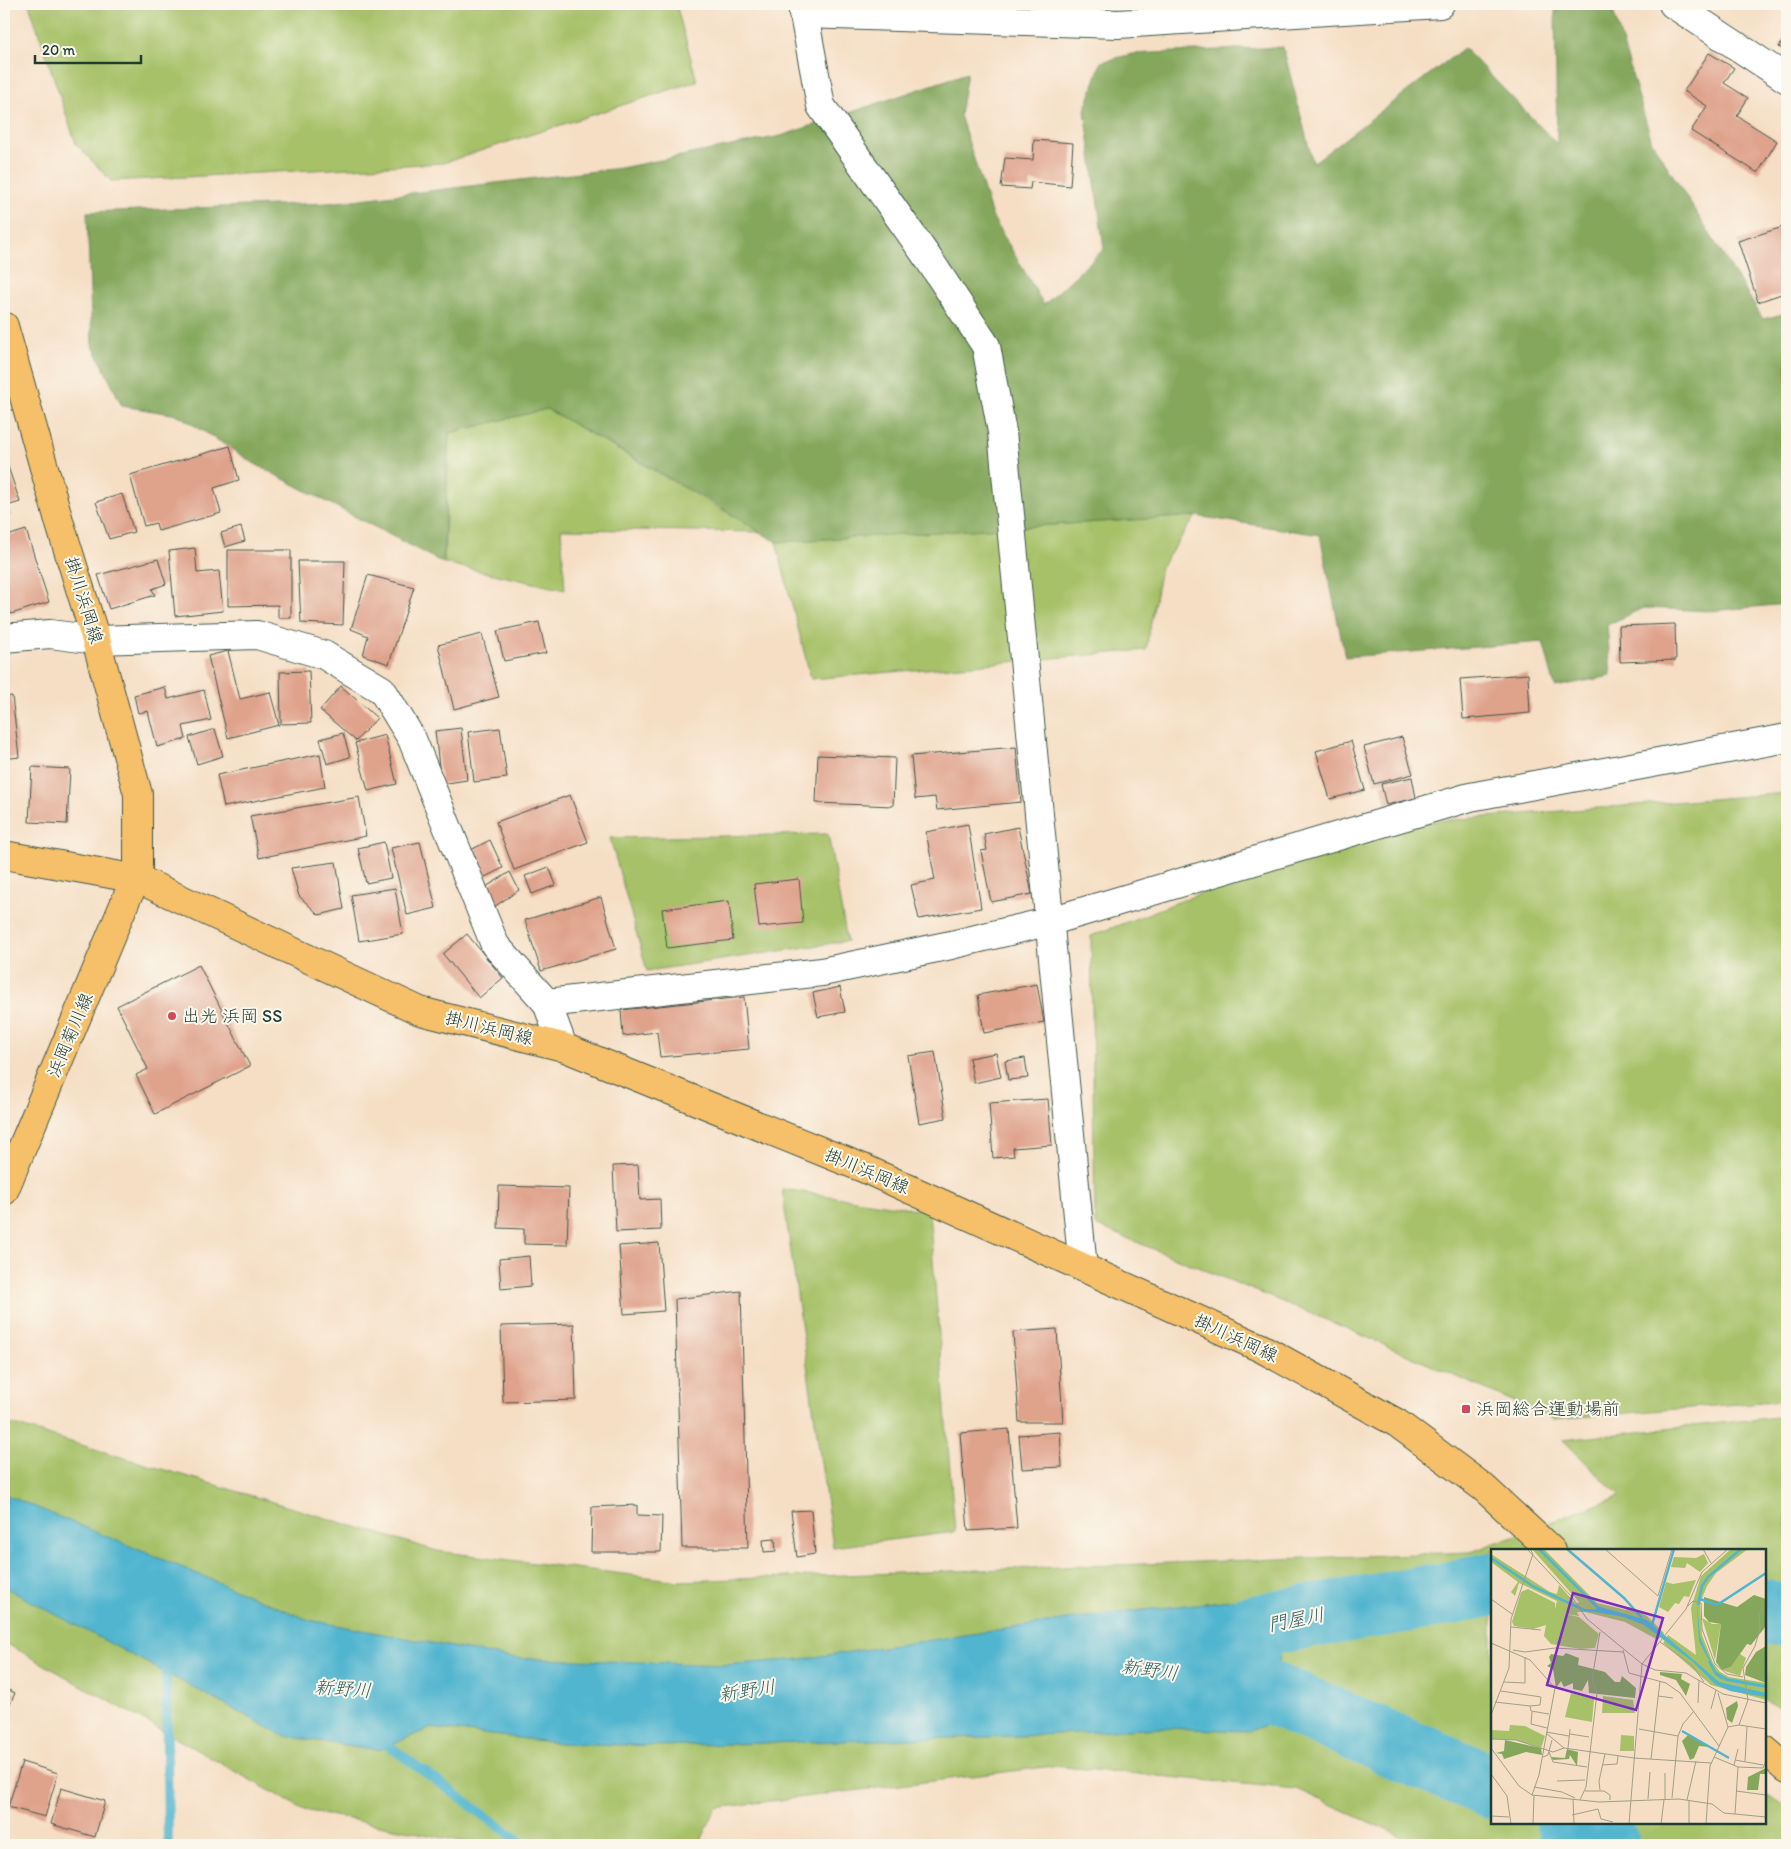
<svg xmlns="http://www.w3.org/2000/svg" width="1791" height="1849" viewBox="0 0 1791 1849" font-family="Itim,'Klee One',sans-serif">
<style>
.green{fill:#a6c167;stroke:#627f4e}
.forest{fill:#84a75c;stroke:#527248}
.water{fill:#51b5cf;stroke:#387982}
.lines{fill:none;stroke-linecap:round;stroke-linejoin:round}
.stream{stroke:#51b5cf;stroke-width:10}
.river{stroke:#51b5cf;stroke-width:64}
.building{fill:#dfa28b}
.minor-casing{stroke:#3f554a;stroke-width:30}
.major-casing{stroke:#3f554a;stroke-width:30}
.minor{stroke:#fff;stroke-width:28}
.major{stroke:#f6c06b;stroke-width:28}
.poi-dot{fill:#d1495b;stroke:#fbf7ec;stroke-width:2}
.labels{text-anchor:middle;stroke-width:4;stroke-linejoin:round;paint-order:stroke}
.street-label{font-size:18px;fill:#1f3d34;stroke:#fbf7ec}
.poi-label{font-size:18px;fill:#1f3d34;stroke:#fbf7ec;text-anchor:start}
.water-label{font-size:19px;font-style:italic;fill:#2e6162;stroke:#fbf7ec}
.inset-river{fill:none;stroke:#51b5cf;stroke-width:2.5}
.inset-road{fill:none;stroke:#9f9e8a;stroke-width:1}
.view{fill:#7b2cbf;fill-opacity:0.15;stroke:#7b2cbf;stroke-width:2.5}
.inset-edge{fill:none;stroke:#1f3d34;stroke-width:2.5}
</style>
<rect width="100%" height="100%" fill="#fbf7ec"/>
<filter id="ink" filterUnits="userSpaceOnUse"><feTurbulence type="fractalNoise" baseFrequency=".02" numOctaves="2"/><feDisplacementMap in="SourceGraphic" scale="10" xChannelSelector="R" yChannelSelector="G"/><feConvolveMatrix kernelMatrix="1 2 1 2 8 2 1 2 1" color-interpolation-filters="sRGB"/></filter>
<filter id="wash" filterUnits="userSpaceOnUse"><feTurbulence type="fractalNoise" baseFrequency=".0096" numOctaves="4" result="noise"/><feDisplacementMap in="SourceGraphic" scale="20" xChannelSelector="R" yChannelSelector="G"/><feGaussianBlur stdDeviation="1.12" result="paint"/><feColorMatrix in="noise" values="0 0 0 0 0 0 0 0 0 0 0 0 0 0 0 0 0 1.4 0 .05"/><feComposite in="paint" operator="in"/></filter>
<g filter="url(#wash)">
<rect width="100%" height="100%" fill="#f5dec4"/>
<!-- green -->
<g class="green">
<polygon points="29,4 676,4 697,81 443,163 111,181 76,144"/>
<polygon points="547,409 761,532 561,529 565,590 444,563 449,433"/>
<polygon points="1196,516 1161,567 1146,650 811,679 776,542"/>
<polygon points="1787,793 1787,1400 1554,1419 1341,1326 1095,1225 1091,936 1373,826"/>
<polygon points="828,834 847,941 647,971 610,838"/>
<polygon points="782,1189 929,1211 955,1532 833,1547"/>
<polygon points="1787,1416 1787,1713 1765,1698 1765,1550 1492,1550 1492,1823 1765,1823 1765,1794 1787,1809 1787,1845 1420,1845 1296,1789 1053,1766 716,1808 699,1845 480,1845 304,1810 4,1642 4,1422 437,1551 680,1581 1471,1552 1620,1496 1563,1440"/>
</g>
<!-- forest -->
<polygon class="forest" points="1570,4 1611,4 1652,142 1763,319 1787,313 1787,604 1711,611 1643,608 1607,625 1611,676 1555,687 1543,642 1345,657 1320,535 1196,516 776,542 717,505 547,409 449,433 443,563 255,464 178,415 122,406 92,344 87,212 328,203 621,168 781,136 967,73 960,115 992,216 1044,305 1104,249 1085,110 1101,62 1132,54 1283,47 1313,163 1464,48 1557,144 1555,11"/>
<!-- water -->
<polygon class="water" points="4,1494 309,1620 511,1658 725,1665 801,1659 1101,1615 1282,1594 1277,1721 1249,1731 1161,1728 1023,1736 656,1746 560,1743 431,1728 379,1750 284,1736 4,1587"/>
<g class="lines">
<!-- stream -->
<g class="stream">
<polyline points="166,1659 168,1845"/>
<polyline points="378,1738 525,1845"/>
</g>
<!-- river -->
<g class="river">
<polyline points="1765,1612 1787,1615"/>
<polyline points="1195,1641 1282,1621 1442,1595 1492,1584"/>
<polyline points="1192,1675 1251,1685 1492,1787"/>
<polyline points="1568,1823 1608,1845"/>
</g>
</g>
<g id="blocks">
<!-- building -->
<g class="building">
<polygon points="1787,34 1787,52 1779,47"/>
<polygon points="1709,53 1734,68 1724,83 1748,98 1737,116 1777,141 1758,173 1691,131 1707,106 1684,91"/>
<polygon points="1034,140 1073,143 1070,186 1031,182 1030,189 1001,187 1005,158 1033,160"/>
<polygon points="1783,227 1787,239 1787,292 1758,302 1738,241"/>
<polygon points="230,446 239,480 214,488 221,513 158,531 156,523 144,526 130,475"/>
<polygon points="4,455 20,502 7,506 11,516 4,519"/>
<polygon points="122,494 134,532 109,539 96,502"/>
<polygon points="241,527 245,541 225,547 221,533"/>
<polygon points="26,530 49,602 11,614 4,592 4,537"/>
<polygon points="195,548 197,573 219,571 223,611 175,616 169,551"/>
<polygon points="228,550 291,550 291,618 278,618 278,605 228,606"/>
<polygon points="158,559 166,584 152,589 155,595 109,609 98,575"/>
<polygon points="298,561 345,561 343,625 301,623"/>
<polygon points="368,575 414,587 389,664 363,655 368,636 351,629"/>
<polygon points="539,622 546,653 504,661 497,631"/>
<polygon points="1675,624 1676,660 1620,662 1619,626"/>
<polygon points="482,634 499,697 454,709 438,645"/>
<polygon points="228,651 240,699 270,692 279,725 228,738 208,656"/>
<polygon points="309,671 311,723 281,724 280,672"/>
<polygon points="1528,674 1530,713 1463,719 1460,679"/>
<polygon points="341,686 377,718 356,741 320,710"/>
<polygon points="165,687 168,699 204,690 211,720 183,726 186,739 157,747 148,711 138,713 134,695"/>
<polygon points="12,696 19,757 4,759 4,697"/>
<polygon points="461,728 467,780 441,784 435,731"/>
<polygon points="500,728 507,778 474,782 468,732"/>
<polygon points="215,729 223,756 197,764 189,737"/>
<polygon points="343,733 350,757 327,764 320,739"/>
<polygon points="385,735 397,784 368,791 355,743"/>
<polygon points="1402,737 1413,774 1374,784 1364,747"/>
<polygon points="1351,741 1365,790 1330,799 1316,751"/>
<polygon points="1016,747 1021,802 937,810 935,797 915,799 911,756"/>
<polygon points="320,754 325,787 224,807 217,775"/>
<polygon points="818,755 895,758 893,806 816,803"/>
<polygon points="32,767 70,769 67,824 29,822"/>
<polygon points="1412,777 1416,798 1386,805 1381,784"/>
<polygon points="570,795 588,842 514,870 496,822"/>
<polygon points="359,797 366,836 259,858 250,816"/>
<polygon points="968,824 981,908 919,919 911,885 935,880 926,832"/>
<polygon points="1018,827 1032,894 991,902 981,851 987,850 984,834"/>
<polygon points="490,840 503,868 477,881 465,853"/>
<polygon points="384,842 391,878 366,883 358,848"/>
<polygon points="420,842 436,908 407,915 391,848"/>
<polygon points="336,862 344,909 319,915 299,896 291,868"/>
<polygon points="549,867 556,885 532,894 525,876"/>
<polygon points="510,872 519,890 491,909 481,890"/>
<polygon points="799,879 803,923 759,927 754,884"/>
<polygon points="395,888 403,934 359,941 351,895"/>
<polygon points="601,897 616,949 541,971 525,920"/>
<polygon points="729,901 733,940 667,948 662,909"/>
<polygon points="467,934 503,978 479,998 443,954"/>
<polygon points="199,965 250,1066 155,1114 136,1075 148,1069 117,1006"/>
<polygon points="1037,984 1044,1022 984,1033 978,995"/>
<polygon points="840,987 845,1012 818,1017 813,993"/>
<polygon points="744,997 749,1049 660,1057 657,1032 623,1036 621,1010"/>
<polygon points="935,1052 946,1118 919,1123 908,1056"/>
<polygon points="996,1053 1001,1077 974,1083 969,1058"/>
<polygon points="1025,1058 1028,1078 1008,1080 1005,1061"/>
<polygon points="1048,1099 1052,1145 1013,1148 1014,1156 993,1158 989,1103"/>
<polygon points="638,1165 640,1200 660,1199 661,1230 616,1232 613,1166"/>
<polygon points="499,1186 569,1188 567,1245 524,1244 524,1229 498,1228"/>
<polygon points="659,1243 664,1311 624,1314 619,1246"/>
<polygon points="529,1256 531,1286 501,1289 499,1259"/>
<polygon points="741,1291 748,1548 682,1548 675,1299"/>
<polygon points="574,1324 576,1400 503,1402 501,1326"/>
<polygon points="1057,1329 1063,1422 1019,1422 1013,1332"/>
<polygon points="1009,1429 1017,1528 968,1531 960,1433"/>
<polygon points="1060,1432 1062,1467 1022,1469 1019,1435"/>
<polygon points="637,1505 637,1515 662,1516 661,1552 591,1552 592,1507"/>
<polygon points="811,1510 815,1554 797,1557 791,1511"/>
<polygon points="775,1539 776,1551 764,1552 763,1540"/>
<polygon points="4,1688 15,1693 4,1717"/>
<polygon points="22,1762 58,1773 45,1817 8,1807"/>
<polygon points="61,1788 105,1801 95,1837 51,1824"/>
</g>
</g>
</g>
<g filter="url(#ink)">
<use href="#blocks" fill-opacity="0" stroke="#3f554a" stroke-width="1"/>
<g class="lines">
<!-- minor casing -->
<g class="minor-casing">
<g id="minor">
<polyline points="802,4 821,106 930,261 986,346 1002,432 1083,1268"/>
<polyline points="1673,4 1787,79"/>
<polyline points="803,14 1118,24 1440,4"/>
<polyline points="4,638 50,634 96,640 257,635 324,655 382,690 412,739 495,945 547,1003 563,1047"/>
<polyline points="547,1003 822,972 951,945 1051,921 1470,797 1787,738"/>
</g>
</g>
<!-- major casing -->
<g class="major-casing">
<g id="major">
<polyline points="4,326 60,524 96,640 138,794 138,879"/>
<polyline points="4,855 138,879 420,1011 563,1047 863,1168 1261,1348 1397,1423 1484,1488 1551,1550"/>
<polyline points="4,1191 128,895 138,879"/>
<polyline points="1765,1750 1787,1769"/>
</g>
</g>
<!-- minor -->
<use href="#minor" class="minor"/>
<!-- major -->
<use href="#major" class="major"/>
</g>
</g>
<!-- markers -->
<g class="poi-dot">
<circle cx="172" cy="1016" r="5"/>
<rect x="1461" y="1404" width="10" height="10" rx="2.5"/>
</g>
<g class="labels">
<!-- street labels -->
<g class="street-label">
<text transform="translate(84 600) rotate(73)" y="6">掛川浜岡線</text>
<text transform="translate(489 1028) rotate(14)" y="6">掛川浜岡線</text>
<text transform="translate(70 1035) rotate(-67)" y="6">浜岡菊川線</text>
<text transform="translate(867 1171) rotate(23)" y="6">掛川浜岡線</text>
<text transform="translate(1236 1338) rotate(25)" y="6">掛川浜岡線</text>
</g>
<!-- poi labels -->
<g class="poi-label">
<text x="182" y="1022">出光 浜岡 SS</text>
<text x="1476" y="1415">浜岡総合運動場前</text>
</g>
<!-- water labels -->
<g class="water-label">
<text transform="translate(1296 1619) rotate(-11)" y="7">門屋川</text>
<text transform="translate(1150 1669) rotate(8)" y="7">新野川</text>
<text transform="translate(343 1688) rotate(4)" y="7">新野川</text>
<text transform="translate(747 1690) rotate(-8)" y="7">新野川</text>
</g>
</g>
<!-- overview -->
<g transform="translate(1491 1549)">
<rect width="275" height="275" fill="#f5dec4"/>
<path d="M 41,0 L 53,0 L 106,54 L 135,61 L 138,58 L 156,67 L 173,84 L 167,91 L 134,73 L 94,63 L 86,63 L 88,67 L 74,65 L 88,68 L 108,85 L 104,99 L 89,100 L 60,95 L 53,87 L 55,76 L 42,80 L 23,77 L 21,73 L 30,43 L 37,40 L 64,54 L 64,60 L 66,52 L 28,34 L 24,47 L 20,43 L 27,33 L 0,13 L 0,5 L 59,43 L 66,45 L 68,36 L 85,55 L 88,53 ZM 240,0 L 257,0 L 225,24 L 216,37 L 209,54 L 211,86 L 222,114 L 229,123 L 238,128 L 275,134 L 275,151 L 220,136 L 172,94 L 177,86 L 205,106 L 200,59 L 210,27 ZM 213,5 L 217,14 L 209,23 L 196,14 L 194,19 L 180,18 L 183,8 L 205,9 ZM 205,31 L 198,48 L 193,47 L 188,55 L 184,54 L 177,63 L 168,58 L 175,33 L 182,35 ZM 211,69 L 221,75 L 230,75 L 224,111 ZM 249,105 L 255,109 L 249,127 L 231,121 L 240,118 ZM 80,144 L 103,150 L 101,173 L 74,168 ZM 112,147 L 142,151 L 144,164 L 111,164 ZM 19,176 L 34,177 L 54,187 L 50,199 L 25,191 L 0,190 L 0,181 L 18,182 ZM 130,186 L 143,187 L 143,202 L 129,202 Z" fill="#a6c167"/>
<path d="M 263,46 L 275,50 L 275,77 L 260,96 L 256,95 L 240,118 L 231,121 L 225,113 L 230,75 L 218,73 L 213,67 L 213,48 L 246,58 ZM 275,97 L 275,134 L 254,126 L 255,118 L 265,103 ZM 75,104 L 88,109 L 87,116 L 114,123 L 124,133 L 129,133 L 131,127 L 145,139 L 144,149 L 98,144 L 97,131 L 91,142 L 82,140 L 82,134 L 73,138 L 70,132 L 65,139 L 62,120 L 56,117 L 60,114 L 58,108 L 60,105 L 72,107 ZM 169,123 L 191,125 L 190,130 L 199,135 L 195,147 L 185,131 L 169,126 ZM 246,152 L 247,157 L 241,174 L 236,170 L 235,159 ZM 198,185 L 219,198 L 208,197 L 203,209 L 199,211 L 191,192 ZM 14,191 L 50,199 L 51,206 L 35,203 L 13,210 L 11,205 L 5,204 L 13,202 ZM 76,200 L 87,203 L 86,217 L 79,206 L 78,210 L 62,211 L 60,208 L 74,209 ZM 275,219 L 275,225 L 269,225 L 267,241 L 256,241 L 257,228 Z" fill="#84a75c"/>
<path d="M 206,53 L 209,88 L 224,122 L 236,129 L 275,136 L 275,139 L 235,132 L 225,125 L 208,92 ZM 106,57 L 156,71 L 228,133 L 275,144 L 275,148 L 239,142 L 224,135 L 202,113 L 153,76 L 133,68 L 104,63 Z" fill="#51b5cf"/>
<path class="inset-river" d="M 48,0 L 108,60M 76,0 L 133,49 L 151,69M 0,9 L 43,38 L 93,61 L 108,62M 209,50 L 226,56 L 275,24M 207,56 L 211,37 L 218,27 L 250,0M 161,76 L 183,0M 218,112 L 225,125 L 232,130M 191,182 L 238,209"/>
<path class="inset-road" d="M 36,0 L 81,48 L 96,70 L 151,115 L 164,121 L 195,124 L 232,145 L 275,154M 114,0 L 167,47 L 181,0M 212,0 L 220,14M 0,50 L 21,65M 197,57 L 202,52 L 210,54 L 211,80 L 224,115 L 236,125 L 252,128M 20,78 L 50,81M 169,93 L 201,116 L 213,133M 0,94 L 39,111 L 64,139 L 105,149M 22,101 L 34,103 L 64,99 L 132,103M 132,101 L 138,124 L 175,134 L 189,144 L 228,197M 151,115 L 195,60 L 211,23 L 237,0M 13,133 L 34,134 L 34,108M 10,142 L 50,148 L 49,156 L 39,157M 167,147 L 182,149M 4,153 L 39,157 L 40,162 L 58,165M 207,154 L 208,131M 220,160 L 225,141M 41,163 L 40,175 L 56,179M 0,166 L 18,119 L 20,70 L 42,5 L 39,0M 248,176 L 257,151 L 252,119 L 264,97 L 269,80 L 268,64 L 275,56M 237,178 L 248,176 L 275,180M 148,180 L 187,187 L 181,249M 55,183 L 78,187M 55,184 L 73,199M 79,185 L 98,188M 187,187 L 192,175 L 203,162M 0,190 L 25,191 L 62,203 L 73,199 L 143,209 L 220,214M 0,199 L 28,237 L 41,246 L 108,253 L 188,250 L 221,255 L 233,264 L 275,268M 77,199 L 79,180M 58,203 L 62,213 L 96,218M 52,208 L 57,206 L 61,191M 223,208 L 247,218 L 244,265M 160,210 L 169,132M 244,211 L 272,216M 254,212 L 256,178M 111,216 L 126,215 L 127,207M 243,216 L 247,200M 247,218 L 272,219 L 275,212M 0,225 L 16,247 L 20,275M 66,232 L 94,231M 43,238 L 71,243 L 84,249M 109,241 L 108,232 L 114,205M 94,242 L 113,242 L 119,246 L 119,251M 245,242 L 275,246M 41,246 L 48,226 L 64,139M 82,250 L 83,275M 157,250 L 159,223M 174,250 L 174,224M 89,251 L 95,238 L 106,144 L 101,130 L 109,83M 196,251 L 205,212M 81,266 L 107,260 L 110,270 L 122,273M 0,267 L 18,268M 42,275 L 43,246M 138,275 L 151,115M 170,275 L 173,251M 198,275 L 198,251M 215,275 L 219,217 L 237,178 L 227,144"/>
<path class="view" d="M 82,44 L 172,69 L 145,161 L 56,136 Z"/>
<rect width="275" height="275" class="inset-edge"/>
</g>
<!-- margin -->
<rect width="1791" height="1849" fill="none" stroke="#fbf7ec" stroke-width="20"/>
<!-- scale -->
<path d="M35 55v8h106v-8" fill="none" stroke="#1f3d34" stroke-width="2.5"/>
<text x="42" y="55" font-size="15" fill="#1f3d34" stroke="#fbf7ec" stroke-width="4" paint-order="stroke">20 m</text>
</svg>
